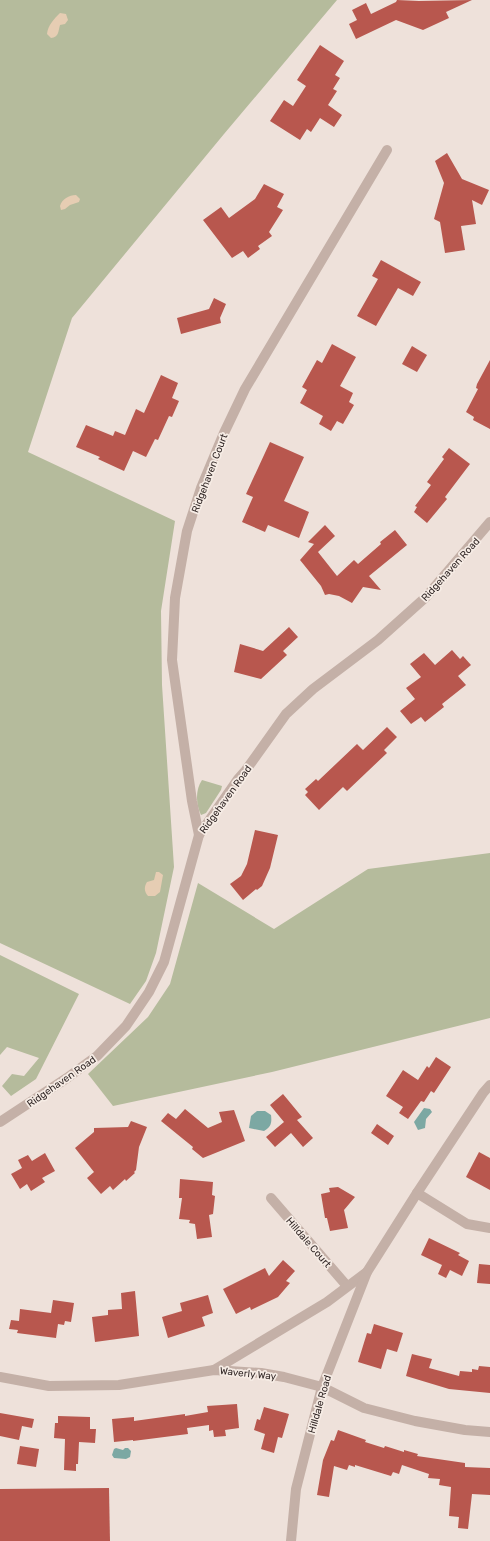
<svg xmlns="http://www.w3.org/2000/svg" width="490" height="1541" viewBox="0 0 490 1541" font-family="Rubik,sans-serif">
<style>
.green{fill:#b5bb9c}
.sand{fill:#e6cdb3}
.water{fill:#7ca8a3}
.building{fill:#b8574e}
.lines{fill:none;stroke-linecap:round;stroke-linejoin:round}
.street{stroke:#c4b0a7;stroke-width:10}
.labels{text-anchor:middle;stroke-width:3.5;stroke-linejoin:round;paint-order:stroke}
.street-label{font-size:10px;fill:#322827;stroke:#f6ece5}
</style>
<rect width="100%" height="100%" fill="#eee1da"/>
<!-- green -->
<g class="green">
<polygon points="0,0 337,0 224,134 72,318 28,452 175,521 161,611 162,685 174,867 156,953 146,981 130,1004 0,943"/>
<path d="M 202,780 L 222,786 L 221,790 L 206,813 L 201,815 C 196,805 195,790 202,780 Z"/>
<polygon points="490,853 490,1018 272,1072 113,1106 88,1074 148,1017 170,984 198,883 274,929 368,869"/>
<polygon points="0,955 79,994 36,1079 11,1096 2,1086 12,1074 24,1076 39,1058 7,1047 0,1055"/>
</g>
<!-- sand -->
<g class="sand">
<path d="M 60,13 L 66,14 L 68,20 L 65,24 L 60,25 C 58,32 59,37 51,38 L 47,34 C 48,25 54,19 60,13 Z"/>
<path d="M 76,195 L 80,199 L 79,202 L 70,205 L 65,209 L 61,210 L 60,206 C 62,199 69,195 76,195 Z"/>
<path d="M 156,872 L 159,872 L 163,875 L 160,892 L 155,896 L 148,896 C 144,891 144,887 147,882 L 154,880 Z"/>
</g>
<!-- water -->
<g class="water">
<polygon points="424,1108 430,1109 432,1112 426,1119 425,1128 418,1130 414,1122"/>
<path d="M 257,1111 L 265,1111 L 271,1115 C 272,1123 271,1127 264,1131 L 249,1128 L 251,1116 Z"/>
<polygon points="116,1448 123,1450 125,1448 128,1448 131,1451 130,1457 126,1459 114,1458 112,1455 114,1449"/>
</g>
<!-- building -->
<g class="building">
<polygon points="397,0 419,1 472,0 446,12 449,18 423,30 396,20 356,39 349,24 357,20 352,10 366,3 371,14 396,2"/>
<polygon points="320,45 344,61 335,75 340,78 333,89 337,91 328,105 342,115 334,127 320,118 311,132 307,129 300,140 270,121 284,100 293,106 306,86 297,80"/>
<polygon points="447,153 462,179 489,190 482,205 472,200 476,224 461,226 465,250 445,253 440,222 434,219 444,183 435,161"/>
<polygon points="264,184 284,194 277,207 283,210 269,232 272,236 258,246 260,249 248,258 243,251 232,258 203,220 221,207 229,218 255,199"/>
<polygon points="381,260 421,282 413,296 398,288 376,326 357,316 378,279 372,276"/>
<polygon points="214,298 226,304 220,318 221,323 181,334 177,318 209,309"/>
<polygon points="332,344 356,357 340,386 353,393 349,402 354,405 343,424 337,421 331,431 319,424 323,416 300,403 307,390 302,387 317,360 322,363"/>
<polygon points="412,346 427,355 417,372 402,364"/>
<polygon points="490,360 490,429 473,420 474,417 466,412 478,389 476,388 477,384"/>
<polygon points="161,375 178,383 172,398 179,401 172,417 169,416 158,440 155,439 146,457 133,451 124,471 98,459 100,457 76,447 86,425 113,436 115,431 125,435 136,409 144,413"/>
<polygon points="270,442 304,457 284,501 309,512 299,538 268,525 265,532 242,522 253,497 246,494"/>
<polygon points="449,448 470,464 445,497 447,499 427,523 414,512 417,507 415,506 431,485 427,482 444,459 442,457"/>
<polygon points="325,525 335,536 318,552 337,576 354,560 358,564 381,544 380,542 395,530 407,545 369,576 381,590 363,587 352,603 339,596 329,594 325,595 321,586 300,560 314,544 308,542"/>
<polygon points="289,627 298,637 283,651 287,655 261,679 234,672 240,644 263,651"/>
<polygon points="452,650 460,659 463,656 471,665 458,676 466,685 442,704 444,707 425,722 421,717 411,724 400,711 415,699 406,688 421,677 410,664 424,653 435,665"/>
<polygon points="387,727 397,737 384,750 387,753 347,791 343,787 319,810 305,795 308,792 305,789 316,779 318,781 357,744 363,750"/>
<polygon points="255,830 278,835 270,868 262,886 257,890 256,889 243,900 230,884 241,876 247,864"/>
<polygon points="436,1057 451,1067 434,1093 431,1091 424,1102 421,1101 408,1119 399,1113 403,1107 386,1096 403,1070 418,1080 427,1066 429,1068"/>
<polygon points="283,1094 302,1117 297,1120 313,1138 303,1147 291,1133 275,1147 266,1137 284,1122 270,1105"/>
<polygon points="185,1109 208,1128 222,1122 219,1112 234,1110 245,1141 203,1158 192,1149 193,1147 161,1121 168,1113 176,1119"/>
<polygon points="131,1121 147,1127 139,1147 136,1170 134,1172 135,1173 126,1181 125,1179 113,1190 110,1186 101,1194 87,1178 94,1172 75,1148 94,1132 94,1128 128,1127"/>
<polygon points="377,1124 394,1136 388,1145 371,1133"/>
<polygon points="479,1152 490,1158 490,1190 466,1177"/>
<polygon points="45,1153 55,1171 42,1178 45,1182 31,1191 27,1184 20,1189 11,1174 22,1168 18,1160 28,1155 32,1161"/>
<polygon points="180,1179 213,1182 212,1195 215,1196 213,1214 209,1215 212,1237 197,1239 195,1224 189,1223 190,1220 179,1219 182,1198 179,1198"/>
<polygon points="338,1187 355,1197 344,1210 348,1228 330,1231 327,1218 325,1218 321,1194 330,1192 329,1188"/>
<polygon points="429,1238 460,1253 458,1255 469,1261 462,1276 450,1270 446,1278 438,1274 442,1265 421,1255"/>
<polygon points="283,1260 295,1271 286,1281 290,1283 278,1297 251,1310 250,1307 236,1314 223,1289 265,1268 269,1276"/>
<polygon points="479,1264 490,1265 490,1284 477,1283"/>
<polygon points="135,1291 139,1336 95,1342 92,1317 108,1315 108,1310 122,1309 121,1293"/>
<polygon points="208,1295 213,1313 202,1317 205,1326 168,1338 162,1317 182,1311 180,1303"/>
<polygon points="53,1300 74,1303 71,1322 65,1321 64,1325 58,1324 56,1338 17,1333 18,1330 9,1329 11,1320 19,1321 20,1309 51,1313"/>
<polygon points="374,1324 403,1333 397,1352 387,1349 381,1369 358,1362 367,1333 371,1334"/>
<polygon points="412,1354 432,1359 429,1368 459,1376 460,1371 472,1372 472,1369 478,1370 479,1366 490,1367 490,1393 449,1389 406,1376"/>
<polygon points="237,1404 239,1428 225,1430 226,1436 214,1437 213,1430 209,1431 209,1425 187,1428 188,1434 133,1441 133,1440 114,1442 112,1419 134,1417 134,1421 185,1414 185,1416 208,1412 207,1406"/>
<polygon points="264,1407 289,1414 282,1438 278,1437 274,1453 261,1449 265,1434 254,1430 257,1419 260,1420"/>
<polygon points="0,1413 34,1419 32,1428 22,1426 19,1440 0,1436"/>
<polygon points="58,1416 90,1417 90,1429 96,1429 95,1443 79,1442 78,1464 76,1464 76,1471 64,1470 65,1439 54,1438 55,1423 58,1423"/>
<polygon points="338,1430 366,1440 365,1442 384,1448 385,1446 404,1452 404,1450 418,1454 417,1456 465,1463 465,1467 490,1468 490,1495 472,1494 468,1529 458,1528 459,1517 449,1516 451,1487 439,1485 440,1479 428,1478 429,1474 402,1465 399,1474 393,1472 391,1476 355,1465 355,1467 349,1465 347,1470 334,1466 329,1497 317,1495 323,1460 331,1440 334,1441"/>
<polygon points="20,1446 39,1449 36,1467 17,1464"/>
<polygon points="109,1488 110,1541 0,1541 0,1489"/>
</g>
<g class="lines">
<!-- street -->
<g class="street">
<polyline points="199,835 192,801 172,660 175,598 187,531 201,488 224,433 245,389 387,150"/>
<polyline points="0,1122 67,1078 86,1064 97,1056 126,1026 149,992 164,962 199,835 238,779 246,770 286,714 313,689 378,640 426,597 490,522"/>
<polyline points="417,1193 467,1224 490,1228"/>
<polyline points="271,1198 347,1286"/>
<polyline points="214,1370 327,1302 367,1272"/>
<polyline points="0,1377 49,1386 119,1385 214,1370 261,1373 284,1377 322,1387 364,1408 415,1421 465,1430 490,1432"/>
<polyline points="291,1541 296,1489 322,1387 367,1272 417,1193 483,1093 490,1085"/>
</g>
</g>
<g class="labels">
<!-- street labels -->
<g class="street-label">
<text transform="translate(209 473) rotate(-69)" y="4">Ridgehaven Court</text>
<text transform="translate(450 569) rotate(-48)" y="4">Ridgehaven Road</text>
<text transform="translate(225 799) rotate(-54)" y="4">Ridgehaven Road</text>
<text transform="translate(61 1081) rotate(-35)" y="4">Ridgehaven Road</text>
<text transform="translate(309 1242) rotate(49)" y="4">Hilldale Court</text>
<text transform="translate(248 1373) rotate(6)" y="4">Waverly Way</text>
<text transform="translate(319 1404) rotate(-74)" y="4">Hilldale Road</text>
</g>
</g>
</svg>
